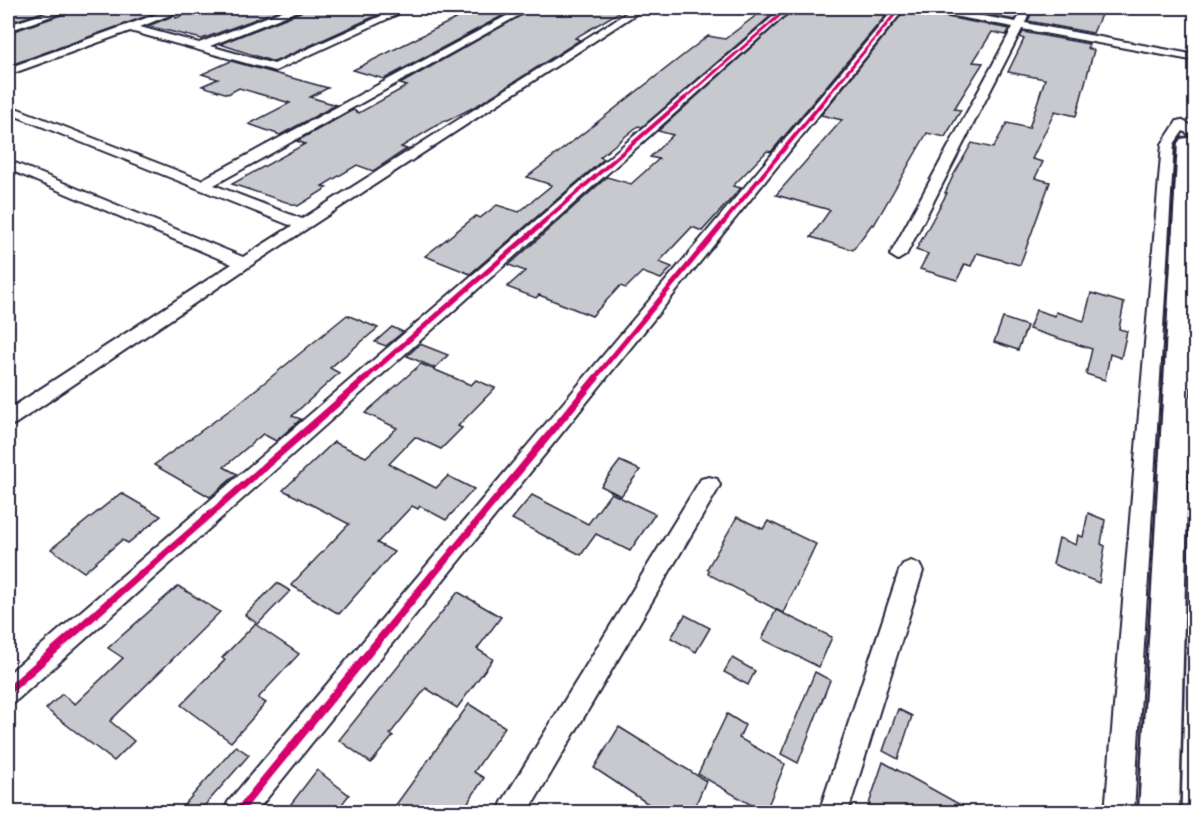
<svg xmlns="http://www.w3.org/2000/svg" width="1203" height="820" viewBox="0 0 1203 820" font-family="Caveat,sans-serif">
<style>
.building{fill:#c8c8cf;stroke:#22223b;stroke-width:1.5}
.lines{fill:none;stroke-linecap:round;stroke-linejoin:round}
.street-casing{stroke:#22223b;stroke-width:4}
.secondary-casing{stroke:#22223b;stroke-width:5}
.street{fill:#fff;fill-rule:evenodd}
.secondary{fill:#fff;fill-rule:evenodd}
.cycleway-far4-casing{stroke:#fff;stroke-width:5}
.cycleway-far3-casing{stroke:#fff;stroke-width:6}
.cycleway-far2-casing{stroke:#fff;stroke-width:8}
.cycleway-far1-casing{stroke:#fff;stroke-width:10}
.cycleway-casing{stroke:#fff;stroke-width:12}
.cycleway-far4{stroke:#d6006c;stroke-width:3}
.cycleway-far3{stroke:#d6006c;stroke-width:4}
.cycleway-far2{stroke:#d6006c;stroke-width:5}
.cycleway-far1{stroke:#d6006c;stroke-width:7}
.cycleway{stroke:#d6006c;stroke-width:8}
</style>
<rect width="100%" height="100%" fill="#fff"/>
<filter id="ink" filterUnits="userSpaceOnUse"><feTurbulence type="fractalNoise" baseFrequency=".0167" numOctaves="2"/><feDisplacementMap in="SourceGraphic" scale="12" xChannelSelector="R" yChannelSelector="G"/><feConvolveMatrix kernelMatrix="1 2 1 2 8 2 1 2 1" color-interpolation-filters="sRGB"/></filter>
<g filter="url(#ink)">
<!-- building -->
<g class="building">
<polygon points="8,8 56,8 8,23"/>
<polygon points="77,8 169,8 8,66 8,33 76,10"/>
<polygon points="212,8 239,11 248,8 285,8 202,39 148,26 175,15 176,18 197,10 203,11"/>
<polygon points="303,8 393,8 274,62 220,44 301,12"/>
<polygon points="477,8 517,8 384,79 353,70"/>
<polygon points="534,8 626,8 575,38 580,40 478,105 447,121 444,121 401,147 407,149 373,171 357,165 322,186 327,188 298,206 232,184 305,144 297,141 353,110 359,113 407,86 400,84"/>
<polygon points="766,8 780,8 642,127 638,126 600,157 604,159 470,274 425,256 476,216 480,218 497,205 519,212 552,185 527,177 708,36 725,39"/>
<polygon points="795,8 892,8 771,152 767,151 733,186 741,188 702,231 692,227 659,262 672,267 661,279 642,272 626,288 620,286 592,316 539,295 536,298 507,287 525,271 509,265 607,177 631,184 659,159 650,157 673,135 658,131"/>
<polygon points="907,8 919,8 926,13 1010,29 1006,35 992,32 973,62 983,63 954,109 961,110 945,137 927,133 874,225 872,224 853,250 811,237 830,210 776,195 842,120 821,115"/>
<polygon points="949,8 1022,8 1015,20"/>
<polygon points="1034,8 1104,8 1093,33 1028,21"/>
<polygon points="1023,32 1089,44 1087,48 1094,50 1076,116 1055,111 1032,159 1043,162 1035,178 1050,182 1020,265 977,253 971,266 965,264 957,280 920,269 928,254 916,250 947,193 945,193 953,176 972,143 993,148 1007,123 1029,128 1045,79 1008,72 1024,39 1020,37"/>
<polygon points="231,61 328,88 310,97 336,105 280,135 249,124 290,103 239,88 228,94 202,86 218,79 202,74"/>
<polygon points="1091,293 1124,303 1119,329 1127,331 1121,358 1110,354 1105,380 1086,374 1092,349 1029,329 1036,310 1055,316 1056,312 1084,321"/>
<polygon points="347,315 378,328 330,368 339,373 292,416 301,419 276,441 263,434 224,467 237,474 210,497 154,465 238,404"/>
<polygon points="1003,318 1027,326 1018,350 994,342"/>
<polygon points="392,327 403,332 386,346 375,342"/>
<polygon points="420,344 448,355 435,368 407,356"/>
<polygon points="421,364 471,385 476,380 495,388 458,426 462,428 441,449 415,437 389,464 436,488 448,476 474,489 446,520 420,506 418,509 412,506 377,543 394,552 339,614 291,585 349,524 283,490 334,442 366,457 397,428 365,413"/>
<polygon points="620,461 640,470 621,496 601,486"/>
<polygon points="121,493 161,516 128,543 122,540 84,572 51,549"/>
<polygon points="611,493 655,514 630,551 596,534 581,555 512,519 532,495 588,524"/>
<polygon points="1088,513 1105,520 1101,544 1105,546 1099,583 1053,564 1059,538 1076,545 1078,535 1083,537"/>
<polygon points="737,517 763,529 768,521 816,544 783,613 708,574 709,571 707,569"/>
<polygon points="277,583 290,591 258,624 245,615"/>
<polygon points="178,586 220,612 110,721 134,741 114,761 46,709 62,694 75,704 123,658 108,648"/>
<polygon points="458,592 501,617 477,649 493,659 457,708 426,688 390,734 393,736 371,763 339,740"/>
<polygon points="776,610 832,637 819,667 762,639"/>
<polygon points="685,615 710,628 696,652 671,638"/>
<polygon points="255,624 299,654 258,698 266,703 231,742 181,705 225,660 222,658"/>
<polygon points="732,658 755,671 748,685 724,672"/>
<polygon points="815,672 830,680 798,763 781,754"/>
<polygon points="469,704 505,727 474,772 484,778 461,813 390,813"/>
<polygon points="898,709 912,716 898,759 883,751"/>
<polygon points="727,714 745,725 739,738 785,764 765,813 698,774"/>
<polygon points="619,727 706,781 692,813 662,813 594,768"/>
<polygon points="236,746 249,755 198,813 177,813"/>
<polygon points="883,762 975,813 866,813"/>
<polygon points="317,770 349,795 335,813 284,813"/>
</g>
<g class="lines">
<!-- street casing -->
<g class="street-casing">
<g id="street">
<polygon points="62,8 75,8 8,31 8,25"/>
<polygon points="174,8 187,8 140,27 199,43 290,8 301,8 300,10 210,46 274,64 399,8 411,8 275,71 130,31 8,75 8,68"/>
<polygon points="521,8 532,8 214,185 302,219 634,8 645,8 250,266 15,424 8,426 8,410 232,264 8,169 8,160 243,257 292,226 8,113 8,105 201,180"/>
<polygon points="783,8 793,8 17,700 8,704 8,674"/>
<polygon points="895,8 905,8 256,812 224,812 228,802"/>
<polygon points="921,8 939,8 1016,22 1024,8 1032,8 1025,23 1196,55 1196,61 1022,29 906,255 898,260 890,255 1013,27 926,11"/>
<polygon points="1181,120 1196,128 1196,138 1183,131 1174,144 1134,812 1105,812 1162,144 1177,121"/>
<polygon points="709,477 717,479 720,485 717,491 528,812 498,812 502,802 701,479"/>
<polygon points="911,561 919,564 923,571 848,812 819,812 899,571 903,564"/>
</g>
</g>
<!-- secondary casing -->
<g class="secondary-casing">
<polygon id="secondary" points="1187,138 1196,139 1196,162 1179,812 1139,812 1178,143 1181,139"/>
</g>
<!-- street -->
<use href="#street" class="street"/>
<!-- secondary -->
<use href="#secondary" class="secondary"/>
<!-- cycleway-far4 casing -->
<g class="cycleway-far4-casing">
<g id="cycleway-far4">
<polyline points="684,99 788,8"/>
<polyline points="825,99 900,8"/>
</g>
</g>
<!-- cycleway-far3 casing -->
<g class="cycleway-far3-casing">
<g id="cycleway-far3">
<polyline points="542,223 685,98"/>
<polyline points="723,223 826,98"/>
</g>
</g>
<!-- cycleway-far2 casing -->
<g class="cycleway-far2-casing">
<g id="cycleway-far2">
<polyline points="364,379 544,222"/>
<polyline points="594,379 724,222"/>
</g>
</g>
<!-- cycleway-far1 casing -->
<g class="cycleway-far1-casing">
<g id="cycleway-far1">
<polyline points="141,575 366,378"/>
<polyline points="433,575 596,378"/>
</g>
</g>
<!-- cycleway casing -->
<g class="cycleway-casing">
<g id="cycleway">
<polyline points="8,691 142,573"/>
<polyline points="238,812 434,573"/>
</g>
</g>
<!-- cycleway-far4 -->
<use href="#cycleway-far4" class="cycleway-far4"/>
<!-- cycleway-far3 -->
<use href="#cycleway-far3" class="cycleway-far3"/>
<!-- cycleway-far2 -->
<use href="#cycleway-far2" class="cycleway-far2"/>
<!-- cycleway-far1 -->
<use href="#cycleway-far1" class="cycleway-far1"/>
<!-- cycleway -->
<use href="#cycleway" class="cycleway"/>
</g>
</g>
<!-- margin -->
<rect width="1203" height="820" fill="none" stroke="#fff" stroke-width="30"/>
<rect x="15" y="15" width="1173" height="790" fill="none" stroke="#22223b" stroke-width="2" filter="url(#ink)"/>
</svg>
